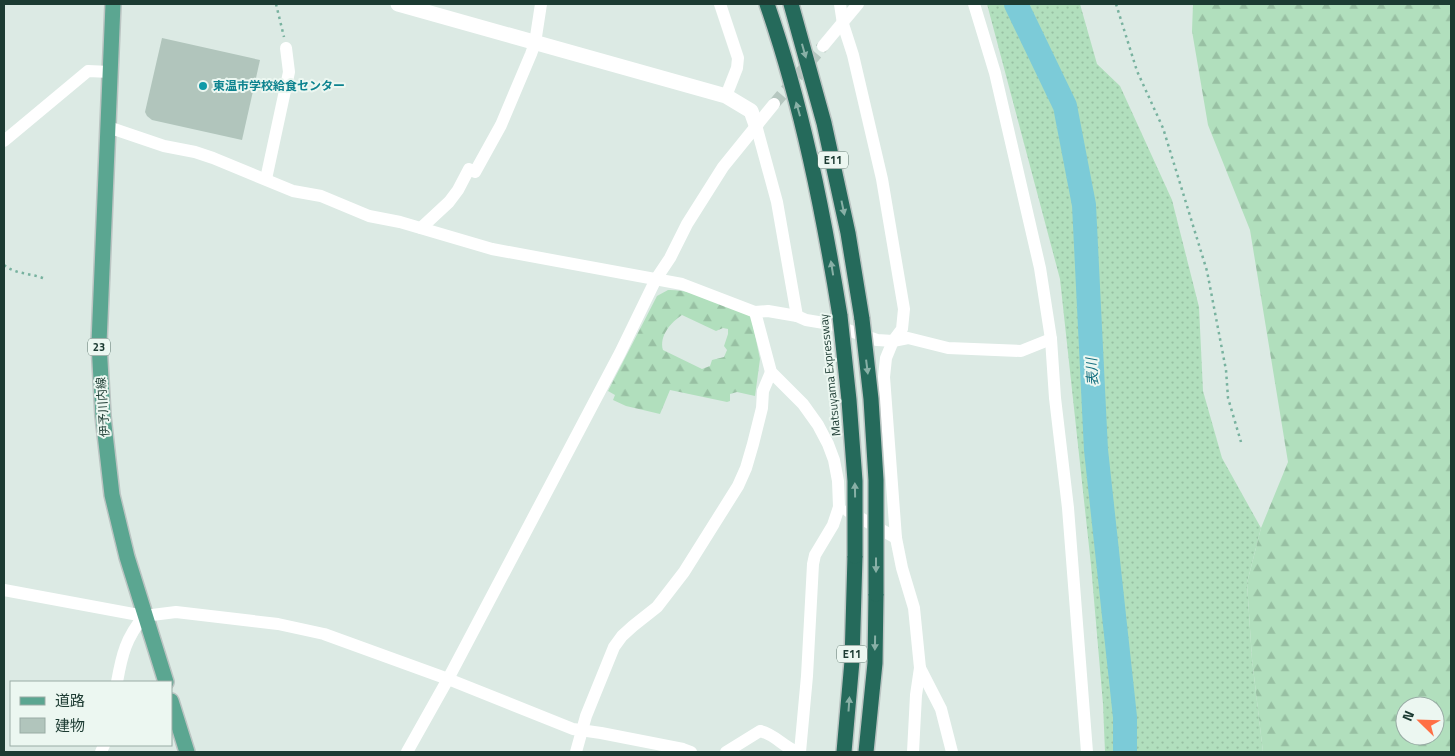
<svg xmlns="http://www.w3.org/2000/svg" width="1455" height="756" viewBox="0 0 1455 756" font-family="'Titillium Web','Noto Sans JP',sans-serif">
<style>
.grass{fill:url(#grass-dots)}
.forest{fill:url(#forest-firs);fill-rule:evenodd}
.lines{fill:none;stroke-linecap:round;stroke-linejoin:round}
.river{stroke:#7ccbd8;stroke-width:24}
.building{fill:#b1c5bc}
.minor-tunnel{stroke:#b6c7c0;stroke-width:12;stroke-dasharray:12 6;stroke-linecap:butt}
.primary-casing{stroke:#bbc4c2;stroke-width:18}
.motorway-casing{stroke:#bbc4c2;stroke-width:18}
.path{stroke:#78b29f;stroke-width:2.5;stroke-dasharray:2.5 4;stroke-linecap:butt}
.minor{stroke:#fff;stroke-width:12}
.tertiary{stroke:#fff;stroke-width:15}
.primary{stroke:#5ba691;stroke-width:15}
.motorway{stroke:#256a5b;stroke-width:15}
.motorway-bridge-casing{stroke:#bbc4c2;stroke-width:18;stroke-linecap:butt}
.motorway-bridge{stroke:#256a5b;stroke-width:15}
.oneway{fill:#88b0a6}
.culture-dot{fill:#0f9aa8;stroke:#ecf7f1;stroke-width:2}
.labels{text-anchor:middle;stroke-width:4;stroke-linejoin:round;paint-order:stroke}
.shield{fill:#ecf7f1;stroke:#5a736b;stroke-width:1}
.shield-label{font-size:11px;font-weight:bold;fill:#1c3b32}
.culture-label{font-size:12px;font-weight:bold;fill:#0d838f;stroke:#ecf7f1;text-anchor:start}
.street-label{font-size:12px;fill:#1c3b32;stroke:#ecf7f1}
.water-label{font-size:14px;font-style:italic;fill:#106d7d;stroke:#ecf7f1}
</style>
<defs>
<pattern id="grass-dots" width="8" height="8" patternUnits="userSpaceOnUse" patternTransform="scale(1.25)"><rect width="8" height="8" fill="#b1dfbd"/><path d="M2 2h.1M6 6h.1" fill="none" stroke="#98c0a3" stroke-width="1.8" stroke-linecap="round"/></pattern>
<pattern id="forest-firs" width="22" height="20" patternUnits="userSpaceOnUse" patternTransform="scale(1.25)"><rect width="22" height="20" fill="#b1dfbd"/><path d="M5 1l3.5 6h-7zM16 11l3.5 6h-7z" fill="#98c0a3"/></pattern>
</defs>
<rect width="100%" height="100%" fill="#dceae4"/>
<!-- grass -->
<polygon class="grass" points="987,4 1080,4 1097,64 1120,86 1172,200 1199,307 1203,391 1222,458 1261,528 1247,583 1252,659 1263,752 1105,752 1103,704 1091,565 1060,279"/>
<!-- forest -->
<g class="forest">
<path d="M 1193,4 L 1451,4 L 1451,752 L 1263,752 L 1252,659 L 1247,583 L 1261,528 L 1288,462 L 1250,230 L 1208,125 L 1192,31 ZM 1405,706 L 1435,706 L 1435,736 L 1405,736 Z"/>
<path d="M 668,290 C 694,289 727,306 751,316 L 760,359 L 755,396 L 737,392 L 730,394 L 730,401 L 727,402 L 670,390 L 660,414 L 626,406 L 613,400 L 615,395 L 608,391 L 657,296 ZM 682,315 L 716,331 L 723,328 L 728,329 L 728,334 L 724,346 L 727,350 L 724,357 L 712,360 L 710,366 L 702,369 L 663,350 C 659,336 671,322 682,315 Z"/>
</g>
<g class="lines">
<!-- river -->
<polyline class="river" points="1016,4 1065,106 1084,205 1096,450 1125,717 1125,752"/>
</g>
<!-- building -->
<polygon class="building" points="162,38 260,60 242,140 152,120 147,116 145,112"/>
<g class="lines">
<!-- minor-tunnel -->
<polyline class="minor-tunnel" points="774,104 823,46"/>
<!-- primary casing -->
<g class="primary-casing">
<g id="primary">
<polyline points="113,4 99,343 103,416 112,495 127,557 166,682"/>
<polyline points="171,701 187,752"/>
</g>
</g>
<!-- motorway casing -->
<g class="motorway-casing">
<g id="motorway">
<path d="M 767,4 C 802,105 823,211 840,316"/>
<polyline points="791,4 824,123 848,233 862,319"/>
<polyline points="844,752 852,661 855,556"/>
<polyline points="866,752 875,663 876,594"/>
</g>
</g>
<!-- path -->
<g class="path">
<polyline points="276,4 284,37"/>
<polyline points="1116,4 1137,71 1163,128 1207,271 1226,370 1228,398 1241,442"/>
<path d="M 4,265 C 15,274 29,273 43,278"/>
</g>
<!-- minor -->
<g class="minor">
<polyline points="720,4 738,58 737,68 726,96"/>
<polyline points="840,4 843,24 853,55 882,179 904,309 902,329 893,341 886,358 884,377 896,538 902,568 914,608 920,668 916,695 913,752"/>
<polyline points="974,4 995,73 1040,268 1051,339 1055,398 1068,508 1087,752"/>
<polyline points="823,46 858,4"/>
<polyline points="756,125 777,202 797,316"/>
<polyline points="108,127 164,146 195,152 213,158 293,191 321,196 369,216 400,222 492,249 682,284 755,312 768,311 797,316 806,320 830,324 877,340 893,341 908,338 948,348 1021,351 1051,339"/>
<polyline points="4,141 88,71 110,72"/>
<polyline points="266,179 289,72 286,48"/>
<polyline points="421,228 449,202 458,190 469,169 475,172 501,125 531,54 535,43 541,4"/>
<polyline points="755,312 771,372 803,404 818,425 828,444 834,460 838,481 839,507 833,525 815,555 813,564 807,676 800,752"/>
<polyline points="848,511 896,538"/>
<polyline points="4,590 144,616 176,612 278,624 324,634 448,679 573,729 601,733 683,749 691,752"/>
<polyline points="920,668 941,709 952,752"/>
<path d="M 117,682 C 122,654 126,638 144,616"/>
<polyline points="101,752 104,745"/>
<polyline points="407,752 448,679 620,353 656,279 670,258 687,224 723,167 774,104"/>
<polyline points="576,752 586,716 614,647 622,636 633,626 657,607 684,572 738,486 746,468 753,444 762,408 763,391 771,372"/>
<path d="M 726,752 L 760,731 C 775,734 784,748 798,752"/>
</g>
<!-- tertiary -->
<polyline class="tertiary" points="398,4 726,96 751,111 756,125"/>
<!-- primary -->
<use href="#primary" class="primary"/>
<!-- motorway -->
<use href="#motorway" class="motorway"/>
<!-- motorway-bridge casing -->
<g class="motorway-bridge-casing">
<g id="motorway-bridge">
<polyline points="840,316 849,400 855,481 855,556"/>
<polyline points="862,319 871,399 876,480 876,594"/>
</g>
</g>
<!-- motorway-bridge -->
<use href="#motorway-bridge" class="motorway-bridge"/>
</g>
<!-- one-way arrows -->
<defs><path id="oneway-solid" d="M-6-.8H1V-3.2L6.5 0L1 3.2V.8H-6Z" transform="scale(1.25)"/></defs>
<g class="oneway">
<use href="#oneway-solid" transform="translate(804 51) rotate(74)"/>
<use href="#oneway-solid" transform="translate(798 109) rotate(-106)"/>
<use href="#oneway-solid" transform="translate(843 208) rotate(78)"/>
<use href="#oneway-solid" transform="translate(832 268) rotate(-99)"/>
<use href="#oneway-solid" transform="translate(867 367) rotate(83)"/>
<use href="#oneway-solid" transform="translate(855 490) rotate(-91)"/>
<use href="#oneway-solid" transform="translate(876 565) rotate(90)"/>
<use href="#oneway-solid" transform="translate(875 643) rotate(91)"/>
<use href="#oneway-solid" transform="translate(849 704) rotate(-86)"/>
</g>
<!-- markers -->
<circle class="culture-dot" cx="203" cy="86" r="5"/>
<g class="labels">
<!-- shield labels -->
<g class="shield">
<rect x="818" y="151.5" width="30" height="17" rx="4"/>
<rect x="88" y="338.5" width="22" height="17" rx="4"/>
<rect x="837" y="645.5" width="30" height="17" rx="4"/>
</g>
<g class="shield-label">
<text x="833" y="164">E11</text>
<text x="99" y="351">23</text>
<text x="852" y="658">E11</text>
</g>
<!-- culture labels -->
<g class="culture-label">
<text x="213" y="90">東温市学校給食センター</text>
</g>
<!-- street labels -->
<g class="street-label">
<text transform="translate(830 375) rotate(-96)" y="4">Matsuyama Expressway</text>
<text transform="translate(103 407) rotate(-94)" y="4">伊予川内線</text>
</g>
<!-- water labels -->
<g class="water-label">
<text transform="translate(1092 372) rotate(-93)" y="5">表川</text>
</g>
</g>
<!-- border -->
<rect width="1455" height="756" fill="none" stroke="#1c3b32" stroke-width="10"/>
<!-- legend -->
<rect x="10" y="681" width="162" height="65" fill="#ecf7f1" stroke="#99aca5"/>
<rect x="20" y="697" width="25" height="8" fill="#5ba691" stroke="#99aca5"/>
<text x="55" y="706" font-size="15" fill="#1c3b32">道路</text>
<rect x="20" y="718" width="25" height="15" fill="#b1c5bc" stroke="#99aca5"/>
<text x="55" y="731" font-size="15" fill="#1c3b32">建物</text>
<!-- north arrow -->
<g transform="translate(1420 721) rotate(293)"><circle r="24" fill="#ecf7f1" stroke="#99aca5"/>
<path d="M0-4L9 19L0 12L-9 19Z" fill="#ff6f45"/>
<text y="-8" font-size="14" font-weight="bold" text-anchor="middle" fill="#1c3b32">N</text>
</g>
</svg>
